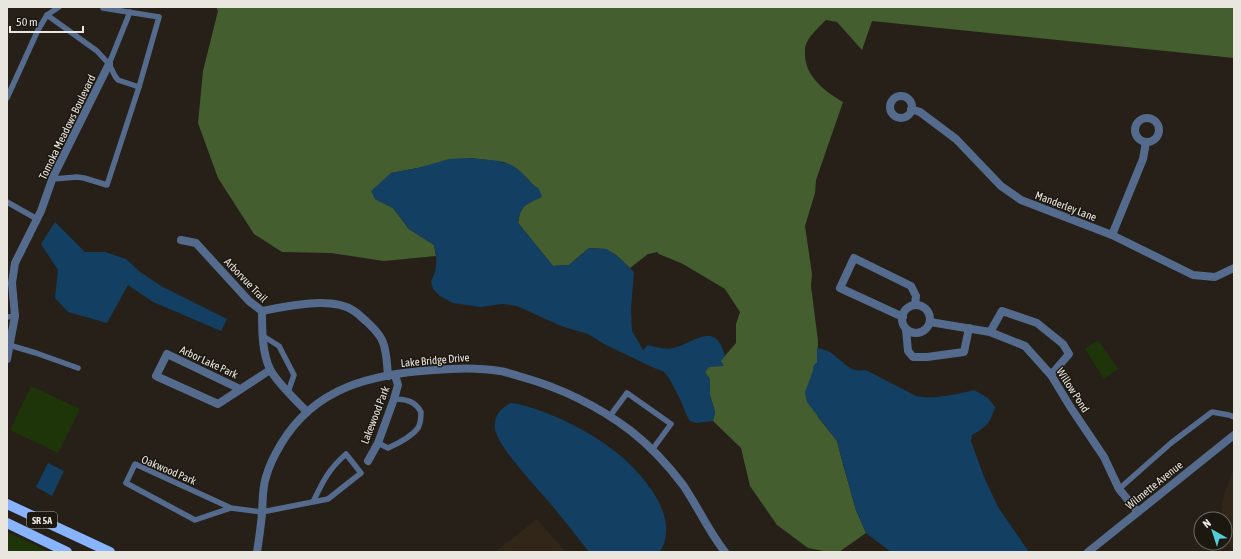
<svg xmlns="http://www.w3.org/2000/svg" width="1241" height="559" viewBox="0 0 1241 559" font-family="'Asap Condensed',sans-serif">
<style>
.commercial{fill:#322618}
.green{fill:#1e3409}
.forest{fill:#445e30}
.water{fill:#133f62}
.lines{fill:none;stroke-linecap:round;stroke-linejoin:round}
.service{stroke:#556b8d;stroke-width:5.5}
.minor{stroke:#556b8d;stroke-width:8}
.tertiary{stroke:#556b8d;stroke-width:8}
.primary{stroke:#87b4fd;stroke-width:10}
.labels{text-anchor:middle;stroke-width:3;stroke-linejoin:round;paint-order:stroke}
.shield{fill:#1c170f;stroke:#aca8a1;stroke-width:1}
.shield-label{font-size:10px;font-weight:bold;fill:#e9e6e0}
.street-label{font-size:11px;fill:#e9e6e0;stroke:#1c170f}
</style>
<rect width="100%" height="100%" fill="#262018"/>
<!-- commercial -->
<g class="commercial">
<polygon points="1234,468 1234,552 1225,539 1225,519 1222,519 1222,501"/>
<polygon points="537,519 566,552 495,552"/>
</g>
<!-- green -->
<g class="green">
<polygon points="1098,340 1118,369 1104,379 1085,349"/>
<polygon points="31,386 80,409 58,453 10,430"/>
<polygon points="7,532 50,552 7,552"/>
</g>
<!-- forest -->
<path class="forest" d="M 216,7 L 1234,7 L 1234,58 L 872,21 L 862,50 L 837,22 L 826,20 C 819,27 805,39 805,50 C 803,75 824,91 843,102 L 816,180 L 815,193 L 805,226 L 812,274 L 811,286 L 818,341 L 817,363 L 814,365 L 813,371 L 811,378 L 818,417 L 837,441 L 843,464 L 856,510 L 866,533 L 839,552 L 829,552 L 808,548 L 777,525 L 750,486 L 741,448 L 713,421 L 715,412 L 710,395 L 710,380 L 705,372 L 708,367 L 717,365 L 736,343 L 736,324 L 740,312 L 725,289 L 683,264 L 659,254 L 657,252 L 648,254 L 630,268 L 616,255 L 606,249 L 589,248 L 569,265 L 553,266 L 518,223 L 520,213 L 524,206 L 531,202 L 539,189 L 533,185 L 526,177 L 516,168 L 504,162 L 470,158 L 391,173 L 375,199 L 393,208 L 409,229 L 434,245 L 436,256 L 384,261 L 331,253 L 282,252 L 254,234 L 218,178 L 198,123 L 203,71 L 218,11 Z"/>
<!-- water -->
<g class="water">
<path d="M 470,158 C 485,160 503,159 516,168 C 525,174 530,184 539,189 L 542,197 C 527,204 520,205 518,223 L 553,266 L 569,265 L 589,248 L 606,249 L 616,255 L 634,272 L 631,309 L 632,331 L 643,350 L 648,345 C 656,347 665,350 673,348 C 696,343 715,319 725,356 L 721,361 L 724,366 L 709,367 L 705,372 L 710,380 L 710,395 L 715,412 L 713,421 L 696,423 L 690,421 L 687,416 L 680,399 L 669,378 L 663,371 L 654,368 L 606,345 L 588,334 L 561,326 L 517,306 L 502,304 L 481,307 L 453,303 L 440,296 L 433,289 L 431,281 C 438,268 437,259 434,245 L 409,229 L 393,208 L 375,199 L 371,191 L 391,173 L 418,168 L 449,159 Z"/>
<polygon points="55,222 85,252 105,252 126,259 140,272 161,286 227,319 221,331 153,302 128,285 107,323 68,312 55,298 58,270 41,244"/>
<path d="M 817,348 C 822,349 826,350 830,352 C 843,361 849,373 866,370 L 916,396 C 934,400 957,394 974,390 L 988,398 L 995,407 C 990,424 986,427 972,435 L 971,441 L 984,477 L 998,507 L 1029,552 L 891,552 L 866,533 L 856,510 L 843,464 L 837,441 L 807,402 L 805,392 L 813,371 L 814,365 L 817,363 Z"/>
<path d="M 511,403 C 525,405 536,409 549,414 C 591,431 633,458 656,497 C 666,514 671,534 660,552 L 589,552 C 576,535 563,519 549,502 C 536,487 498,447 495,429 C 493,416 501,408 511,403 Z"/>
<polygon points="48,463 64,471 52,496 36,487"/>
</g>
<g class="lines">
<!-- service -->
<g class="service">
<polyline points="47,15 97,51 109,64 115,76 118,80 139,87"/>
<polyline points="109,64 130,12"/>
<polyline points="7,98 38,30 47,15 59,7"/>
<polyline points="53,179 77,177 84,178 107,185 139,87 159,17 103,8"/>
<polyline points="7,202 37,219"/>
<polyline points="7,317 15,316"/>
<polyline points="263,336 279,346 294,375 288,392"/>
<polyline points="9,345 36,353 78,368"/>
<polyline points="610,416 627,393 671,424 652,450"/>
<path d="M 378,443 L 388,448 C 397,444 412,436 418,428 C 421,423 421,417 421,412 C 415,401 406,399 394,399"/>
<polyline points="1119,489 1171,443 1212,412 1229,415 1234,417"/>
<path d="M 231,508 L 135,464 L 126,483 L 195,520 L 231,508 L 262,512 L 328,499 L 361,473 L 346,454 C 328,470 323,481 313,502"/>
</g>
<!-- minor -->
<g class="minor">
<circle cx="901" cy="107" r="11"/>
<polyline points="911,109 920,112 956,139 1001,186 1021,200 1112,235 1193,275 1215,277 1234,268"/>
<circle cx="1147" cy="130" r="12"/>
<polyline points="1112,235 1143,159 1146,142"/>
<path d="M 181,240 L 196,243 L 249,301 L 262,311 C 262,329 262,353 270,369 C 277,383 296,400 307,412"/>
<circle cx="916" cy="319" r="14"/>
<path d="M 262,311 C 286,306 333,296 354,311 C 359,314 362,318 366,321 C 372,327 378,332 382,340 C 387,350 387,364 388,376"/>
<polyline points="903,317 840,288 854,258 911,286 916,296 915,305"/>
<polyline points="930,322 990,332 1025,346 1051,375 1071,408 1104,457 1119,489 1138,512"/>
<polyline points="906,329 908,351 913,357 927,357 964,352 969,328"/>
<polyline points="990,332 1002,311 1037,323 1063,344 1069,354 1051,375"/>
<polyline points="7,359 15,316 12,283 15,263 41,211 53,177 109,64"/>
<polyline points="240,389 167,354 156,376 218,404 270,370"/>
<polyline points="368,461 378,443 394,399 398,385 395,375"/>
<path d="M 257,552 C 259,539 261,526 262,513 C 263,501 262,489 266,477 C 269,466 275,454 281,444 C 315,387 372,374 434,370 C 456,368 478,367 500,371 C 507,372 515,375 522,377 C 561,388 598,406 631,431 C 650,446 668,465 683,485 C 698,507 709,532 725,552"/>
</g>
<!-- tertiary -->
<polyline class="tertiary" points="1088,552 1234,435"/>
<!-- primary -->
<g class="primary">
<polyline points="7,504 110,552"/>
<polyline points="7,523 67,552"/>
</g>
</g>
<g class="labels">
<!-- shield labels -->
<rect class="shield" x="27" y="512" width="30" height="16" rx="3"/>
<g class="shield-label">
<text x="42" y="524">SR 5A</text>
</g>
<!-- street labels -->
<g class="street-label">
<text transform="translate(67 127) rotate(-64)" y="4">Tomoka Meadows Boulevard</text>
<text transform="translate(1066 206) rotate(21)" y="4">Manderley Lane</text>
<text transform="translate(246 280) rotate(46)" y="4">Arborvue Trail</text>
<text transform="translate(435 360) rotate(-5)" y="4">Lake Bridge Drive</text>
<text transform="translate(209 362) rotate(25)" y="4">Arbor Lake Park</text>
<text transform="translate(1073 390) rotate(57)" y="4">Willow Pond</text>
<text transform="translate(375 415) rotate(-69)" y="4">Lakewood Park</text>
<text transform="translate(169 470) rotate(23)" y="4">Oakwood Park</text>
<text transform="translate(1154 485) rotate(-39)" y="4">Wilmette Avenue</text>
</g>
</g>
<!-- border -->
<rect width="1241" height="559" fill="none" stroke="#e9e6e0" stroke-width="16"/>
<!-- north arrow -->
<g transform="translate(1213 531) rotate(321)"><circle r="19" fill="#1c170f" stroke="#6e6a63"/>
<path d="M0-3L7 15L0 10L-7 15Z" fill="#52ccd6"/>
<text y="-6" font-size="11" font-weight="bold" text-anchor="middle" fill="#e9e6e0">N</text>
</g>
<!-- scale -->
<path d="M10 26v6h73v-6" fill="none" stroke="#e9e6e0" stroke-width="2"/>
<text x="16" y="26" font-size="12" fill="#e9e6e0" stroke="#1c170f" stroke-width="3" paint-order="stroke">50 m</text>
</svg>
